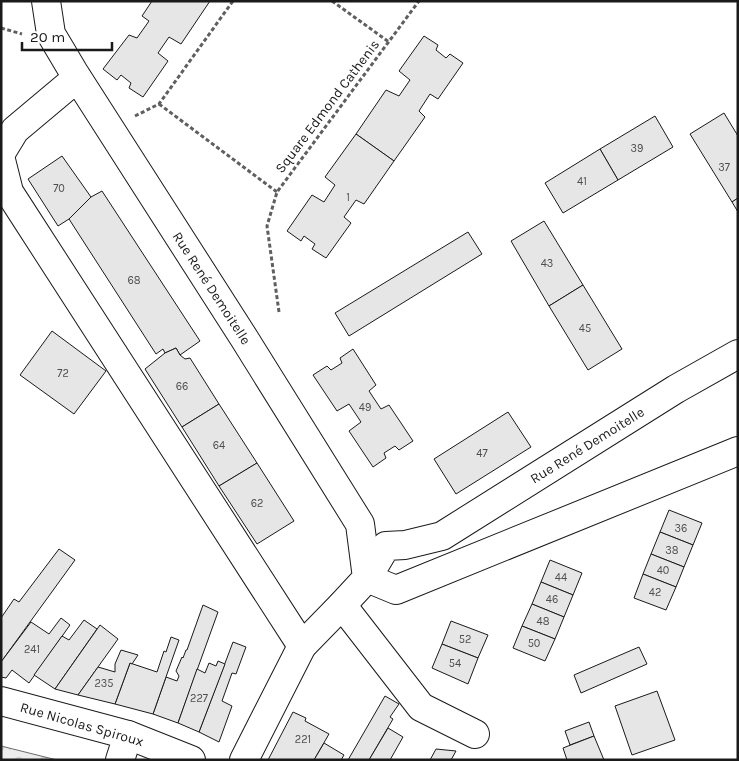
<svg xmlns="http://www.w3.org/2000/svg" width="739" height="761" viewBox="0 0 739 761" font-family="Karla,sans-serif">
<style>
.park{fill:url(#park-crowns);stroke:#6a6a6a}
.building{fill:#e6e6e6;stroke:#1a1a1a}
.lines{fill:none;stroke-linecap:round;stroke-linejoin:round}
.minor-casing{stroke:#1a1a1a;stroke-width:30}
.path{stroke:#5f5f5f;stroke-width:3;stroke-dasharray:4 2.5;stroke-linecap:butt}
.minor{stroke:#fff;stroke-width:28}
.labels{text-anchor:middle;stroke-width:4;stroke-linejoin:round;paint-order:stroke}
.number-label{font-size:11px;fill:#4d4d4d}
.street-label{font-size:14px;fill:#1a1a1a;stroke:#fff}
</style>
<defs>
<pattern id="park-crowns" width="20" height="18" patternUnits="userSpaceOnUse" patternTransform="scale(1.25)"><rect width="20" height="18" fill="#ededed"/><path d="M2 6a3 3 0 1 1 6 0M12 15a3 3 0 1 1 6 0" fill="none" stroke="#cbcbcb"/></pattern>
</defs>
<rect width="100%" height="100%" fill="#fff"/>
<!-- park -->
<polygon class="park" points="1,746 57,760 1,760"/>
<!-- building -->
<g class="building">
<polygon points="152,1 210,1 181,44 169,37 158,53 168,61 143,97 129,88 131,83 121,75 117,80 103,69 129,35 137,38 149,21 142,16"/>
<polygon points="424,36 438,45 436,50 446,58 450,54 463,63 438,99 430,94 419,111 425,117 394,161 356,134 386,90 399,96 410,80 399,71"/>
<polygon points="724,113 738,136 738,198 732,202 690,134"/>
<polygon points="655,116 673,147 618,180 600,149"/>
<polygon points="356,134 394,161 364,204 356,200 344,217 351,223 326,258 312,249 315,244 304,236 301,241 287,231 312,195 324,202 335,185 325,177"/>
<polygon points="600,149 618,180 563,213 545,183"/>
<polygon points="62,156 91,197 69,219 58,226 28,179"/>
<polygon points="102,191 200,341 180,355 176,348 165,353 163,349 156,354 69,219 91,197"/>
<polygon points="738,198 738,212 732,202"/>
<polygon points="544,221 583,285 549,306 511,241"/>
<polygon points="468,232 482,254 349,336 335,313"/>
<polygon points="583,285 622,349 588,370 549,306"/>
<polygon points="52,331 106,371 74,414 20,375"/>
<polygon points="176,348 180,355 185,359 190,358 219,404 182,427 145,369 165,353"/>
<polygon points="353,349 376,385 369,391 381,409 389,405 413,441 399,450 395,446 384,453 386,458 373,467 349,431 361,422 349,404 337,411 313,375 327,366 331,370 342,363 340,358"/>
<polygon points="219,404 257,463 219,486 182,427"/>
<polygon points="508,412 531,447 456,494 434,459"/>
<polygon points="257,463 294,521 257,544 219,486"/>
<polygon points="669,510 702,523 693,545 660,532"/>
<polygon points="660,532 693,545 684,567 651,554"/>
<polygon points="59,549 75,560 1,662 1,618 14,599 19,602"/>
<polygon points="651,554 684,567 676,587 643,574"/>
<polygon points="550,560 582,573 573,595 541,582"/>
<polygon points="643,574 676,587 666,610 634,598"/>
<polygon points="541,582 573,595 564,617 532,604"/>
<polygon points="532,604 564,617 555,639 522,626"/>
<polygon points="203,605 218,612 178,723 153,714 166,677 177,681 179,676 176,671 182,657 183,658 186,650 187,650"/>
<polygon points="61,618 70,625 29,683 12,670 6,678 1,677 1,662 31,622 49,634"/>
<polygon points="84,620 97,629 55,689 34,675 62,636 69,640"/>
<polygon points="451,621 488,635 478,658 442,644"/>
<polygon points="100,625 118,639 78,695 55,689"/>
<polygon points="522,626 555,639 545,661 513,648"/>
<polygon points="171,637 179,640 153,714 115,704 130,663 157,672 164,651 166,652"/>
<polygon points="233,642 246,647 236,674 232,673 222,701 232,706 219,742 199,732"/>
<polygon points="442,644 478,658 468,684 432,668"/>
<polygon points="639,647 647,664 581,693 574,675"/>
<polygon points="121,650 138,655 132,664 130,663 115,704 78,695 98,667 115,672 115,664"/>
<polygon points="218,661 225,664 199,732 178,723 197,669 205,673 209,663 216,666"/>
<polygon points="657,691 675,740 632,755 615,706"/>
<polygon points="385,696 399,704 390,717 393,719 369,760 348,760"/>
<polygon points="293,712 306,718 305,721 329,734 314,760 268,760"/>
<polygon points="589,722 594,736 570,745 565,731"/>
<polygon points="388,728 403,737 390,760 369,760"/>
<polygon points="594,736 604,760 567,760 563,748"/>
<polygon points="324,743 344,755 341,760 314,760"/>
<polygon points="436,749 456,751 451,760 430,760"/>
</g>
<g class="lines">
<!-- minor casing -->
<g class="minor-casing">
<g id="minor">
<polyline points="46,1 51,34 73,71 244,338 360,524 367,578 342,605 302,646 244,760"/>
<polyline points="1,153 15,130 77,78"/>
<polyline points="1,160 9,192 302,646"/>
<polyline points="738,354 676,389 442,536 405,545 386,546 367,578 396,590 738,451"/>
<polyline points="342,605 421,707 475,734"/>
<polyline points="1,701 128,735 191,760"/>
<polyline points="120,760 128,735"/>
</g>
</g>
<!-- path -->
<g class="path">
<polyline points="332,1 389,42"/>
<polyline points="1,28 22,34"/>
<polyline points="159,104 277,192"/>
<polyline points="135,116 159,104 233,1"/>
<polyline points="279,312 267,226 277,192 419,1"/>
</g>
<!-- minor -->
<use href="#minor" class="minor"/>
</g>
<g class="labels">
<!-- number labels -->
<g class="number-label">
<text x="637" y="152">39</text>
<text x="724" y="171">37</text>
<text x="582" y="185">41</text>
<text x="59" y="192">70</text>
<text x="348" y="201">1</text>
<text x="547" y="267">43</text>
<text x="134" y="284">68</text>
<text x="585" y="332">45</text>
<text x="63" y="377">72</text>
<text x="182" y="390">66</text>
<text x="365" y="411">49</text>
<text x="219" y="449">64</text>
<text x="482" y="457">47</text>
<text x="257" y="507">62</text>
<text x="681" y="532">36</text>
<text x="672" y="554">38</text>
<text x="663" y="574">40</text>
<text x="561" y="581">44</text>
<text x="655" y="596">42</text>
<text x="552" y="603">46</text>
<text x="543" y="625">48</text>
<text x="465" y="643">52</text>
<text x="534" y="647">50</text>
<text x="32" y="653">241</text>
<text x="455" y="667">54</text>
<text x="104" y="687">235</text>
<text x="199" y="702">227</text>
<text x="303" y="743">221</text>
</g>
<!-- street labels -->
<g class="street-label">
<text transform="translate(327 106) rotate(-53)" y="5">Square Edmond Cathenis</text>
<text transform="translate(212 288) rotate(57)" y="5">Rue René Demoitelle</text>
<text transform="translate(587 445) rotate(-32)" y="5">Rue René Demoitelle</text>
<text transform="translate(82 724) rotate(16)" y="5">Rue Nicolas Spiroux</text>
</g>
</g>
<!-- border -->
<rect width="739" height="761" fill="none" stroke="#1a1a1a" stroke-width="5"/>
<!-- scale -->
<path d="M22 42v8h90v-8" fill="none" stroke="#1a1a1a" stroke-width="2.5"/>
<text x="30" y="42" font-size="15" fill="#1a1a1a" stroke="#ffffff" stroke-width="4" paint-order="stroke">20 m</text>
</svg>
